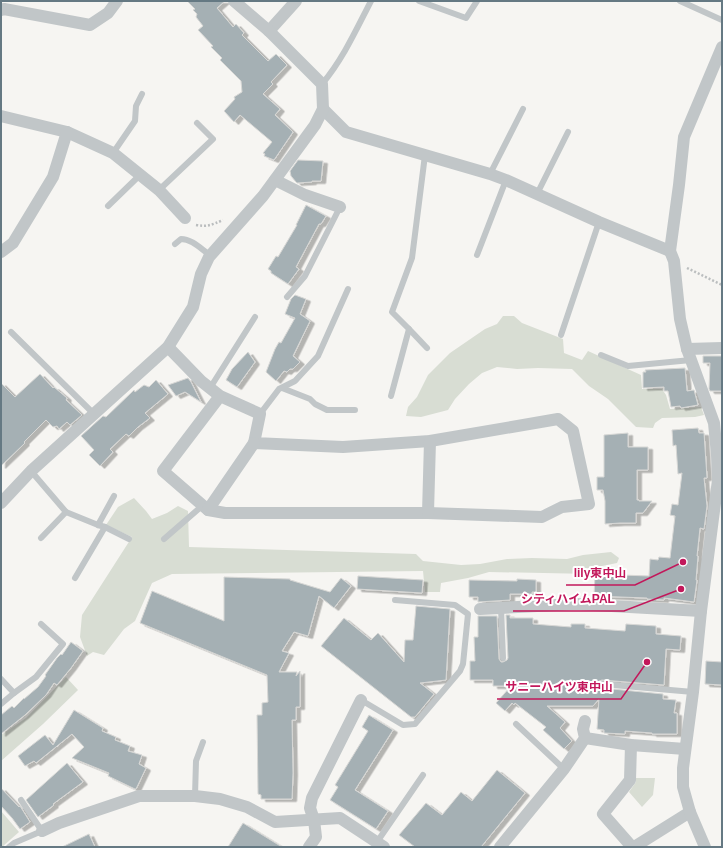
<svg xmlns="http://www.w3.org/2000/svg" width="723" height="848" viewBox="0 0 723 848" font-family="Arial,'Noto Sans JP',sans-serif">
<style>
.green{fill:#d8ddd3}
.building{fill:#a5b0b4;stroke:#d7d7d5;filter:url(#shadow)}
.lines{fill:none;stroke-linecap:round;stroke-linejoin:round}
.path{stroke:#bbbebf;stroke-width:2.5;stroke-dasharray:2 2;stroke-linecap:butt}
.service{stroke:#c1c6c8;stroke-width:6}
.minor{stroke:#c1c6c8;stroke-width:12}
.leader{fill:none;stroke:#c2185b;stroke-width:1.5}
.callout-dot{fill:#c2185b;stroke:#fff;stroke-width:1.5}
.callout-label{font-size:12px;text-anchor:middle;font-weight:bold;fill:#c2185b;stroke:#fff;stroke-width:4;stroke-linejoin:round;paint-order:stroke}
</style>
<defs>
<filter id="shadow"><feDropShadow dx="4.5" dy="2.5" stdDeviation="0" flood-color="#0004"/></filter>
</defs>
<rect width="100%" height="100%" fill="#f6f5f2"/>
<!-- green -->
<g class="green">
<polygon points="503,316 514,316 522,323 563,339 564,353 582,360 588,351 641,375 642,389 662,389 666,395 670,409 701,407 704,415 695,417 662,418 655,423 653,428 636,427 608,399 589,386 572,369 538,368 517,369 497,367 482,373 469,384 455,399 448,410 421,417 406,416 408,407 417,397 428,375 450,353 485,329 497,324"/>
<polygon points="134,498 146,511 152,519 167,513 178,506 188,511 189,547 416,554 423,561 461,565 480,564 507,559 532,558 567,559 583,555 611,552 619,558 617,563 592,568 591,574 489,572 468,578 441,583 440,592 425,592 423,571 172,574 152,583 135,621 124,629 104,655 93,652 87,656 80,637 82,615 132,537 106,525 118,507"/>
<polygon points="66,677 78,690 43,724 1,761 1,735 26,718"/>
<polygon points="636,778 655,778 653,795 642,807 629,792 636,782"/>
<polygon points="1,811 19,832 2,847 1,847"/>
</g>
<!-- building -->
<g class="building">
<polygon points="187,1 225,1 217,8 233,27 236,24 244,33 242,35 268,61 276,54 287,65 271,82 273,84 263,94 280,109 275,115 293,132 274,160 264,156 265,154 263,153 272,142 240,115 234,122 224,111 235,99 234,97 242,92 241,81 220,60 222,58 211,47 213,46 198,30 203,26 196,17 197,14 193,10 195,9"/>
<polygon points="298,160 323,161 321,181 312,181 312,182 297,183 296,182 291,176 290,171"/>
<polygon points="306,205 326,216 321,224 319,224 296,267 299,269 288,284 271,273 271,271 268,269 276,256 278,257 297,225 296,225"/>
<polygon points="295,295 306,299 300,314 310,321 293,356 300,362 293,369 290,369 287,372 284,371 276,381 266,372 275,349 279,342 281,343 295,318 285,314 291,299"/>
<polygon points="248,352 255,362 237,387 226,380 232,369"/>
<polygon points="703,356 722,356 722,391 710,391 709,389 710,363 703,363"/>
<polygon points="685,368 687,391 694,390 698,405 681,408 680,406 671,407 668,391 664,391 664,387 643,388 643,372 646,372 645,370"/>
<polygon points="40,374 53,388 54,387 67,398 66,400 82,415 70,425 67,422 59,429 57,426 53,427 46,420 24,442 25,443 1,466 1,383 15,397"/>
<polygon points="188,378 191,382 201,402 185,392 176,396 168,385"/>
<polygon points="156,380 168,394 145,413 150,418 138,427 129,436 126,434 110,449 113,452 100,466 89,455 94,450 81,436 103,416 106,417 134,390 135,392 144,385 149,387"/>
<polygon points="698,428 699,433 704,433 707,478 704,478 707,506 704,529 700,528 697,556 698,556 696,580 697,580 694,602 664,598 664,600 647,599 647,598 594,596 595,574 649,576 650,559 658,560 659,557 670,558 675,516 670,515 672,504 678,505 682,473 678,474 676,445 673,446 672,430"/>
<polygon points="628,433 628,447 648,447 648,470 637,470 637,500 639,500 639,501 652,501 643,513 636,513 636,523 620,523 605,524 605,501 603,490 597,490 597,477 604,477 604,435"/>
<polygon points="358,576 423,580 422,593 357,589"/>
<polygon points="224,577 290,579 290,580 330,592 341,578 351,586 334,608 319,596 308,636 294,632 282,651 289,653 279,672 297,672 296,676 300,671 300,707 296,707 296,720 292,720 293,773 292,799 261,799 261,795 258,794 257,715 262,715 262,703 268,702 267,675 140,623 152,591 224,621"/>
<polygon points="517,579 536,580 536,592 532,592 532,594 510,594 510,600 478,602 478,597 469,597 469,580 517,581"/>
<polygon points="416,606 450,609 446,680 420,683 434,694 415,717 411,717 321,646 344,618 371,640 378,633 404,662 405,640 413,640"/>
<polygon points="506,615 510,615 510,618 533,618 533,624 571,627 571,624 585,624 585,628 625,631 626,624 656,626 656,634 681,636 680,650 666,649 664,685 602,680 599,681 598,684 599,687 602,688 663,694 663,699 676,700 674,713 677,713 677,734 652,734 652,733 625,731 625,734 604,733 604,730 597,729 599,699 593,706 547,706 565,722 560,728 572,741 564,749 543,730 546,727 515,703 514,705 512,703 505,711 496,703 511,686 493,686 493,680 470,680 470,661 475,661 474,637 478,637 478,616 497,616 499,659 501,662 503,662 507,660 508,658"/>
<polygon points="71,642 83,651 71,668 57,685 54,683 46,695 25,715 1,734 1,715 12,706 14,708 24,698 24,699 38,687 46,676 45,675 57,658 61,654 62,655"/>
<polygon points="706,661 722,662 722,685 705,684"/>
<polygon points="74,710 103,728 102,731 116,737 115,740 130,746 128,751 142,755 139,764 146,768 136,789 135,789 108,776 109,773 72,758 84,747 72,734 36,763 34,761 25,766 18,756 45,735 53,745"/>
<polygon points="369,715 393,730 355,790 388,811 376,829 330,800 338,787 335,785 368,731 362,727"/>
<polygon points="67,763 83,782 53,804 54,805 38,817 26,800"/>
<polygon points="497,770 525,793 481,847 415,847 399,835 426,803 442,815 461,792 472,801"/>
<polygon points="1,788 19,807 20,806 30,822 20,829 12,818 1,806"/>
<polygon points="243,823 282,847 228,847"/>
<polygon points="89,834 95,847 62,847"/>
</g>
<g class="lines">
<!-- path -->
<g class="path">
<path d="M 196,225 C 207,227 212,225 223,220"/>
<polyline points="687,268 722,285"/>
</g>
<!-- service -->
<g class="service">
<polyline points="419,1 466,18 477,1"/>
<polyline points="680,1 722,20"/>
<path d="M 322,84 C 343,59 356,30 371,1"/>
<polyline points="113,153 135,121 136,106 142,94"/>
<polyline points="490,174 523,109"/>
<polyline points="159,190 213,139 197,123"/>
<polyline points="537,194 568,132"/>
<polyline points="108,206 140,175"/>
<path d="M 175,244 L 181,239 C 192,239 201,249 210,255"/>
<polyline points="477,255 506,180"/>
<polyline points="287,297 305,276 340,207"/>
<polyline points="409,329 427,348"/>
<polyline points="11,332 94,414"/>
<polyline points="561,335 599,222"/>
<polyline points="601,355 628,366 691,360"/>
<polyline points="210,388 255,317"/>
<polyline points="282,388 310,399 315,404 327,410 355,410"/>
<polyline points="391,396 409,329 392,312 412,258 425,155"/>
<polyline points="260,414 279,389 295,381 318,356 348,289"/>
<polyline points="31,471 66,512 98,525 105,527 75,578"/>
<polyline points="98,525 114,496"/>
<polyline points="105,527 129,539"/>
<polyline points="41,538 66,512"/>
<polyline points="164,539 202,506"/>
<polyline points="501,608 503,658"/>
<polyline points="1,679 14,693 1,704"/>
<polyline points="602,684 693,692"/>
<polyline points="14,693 36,677 63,644 41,624"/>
<polyline points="361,700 403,725 415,724 460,671 463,664 468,614 455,605 395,600"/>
<polyline points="516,724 564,769"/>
<polyline points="195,796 196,761 203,742"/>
<polyline points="377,842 423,775"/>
<polyline points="9,847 14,843 42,831 21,800"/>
</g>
<!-- minor -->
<g class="minor">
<polyline points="1,10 4,9 90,25 108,13 117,1"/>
<polyline points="269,31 296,1"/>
<polyline points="323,109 346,132 490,174 506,180 599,222 670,251"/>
<polyline points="1,116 67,132 113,153 159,190 185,218"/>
<polyline points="275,180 305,195 340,207"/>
<polyline points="1,252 13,243 53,177 67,132"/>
<polyline points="168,347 201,381 220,396 260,414 254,443 343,447 430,441 558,419 573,431 589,504 562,507 542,517 428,513 225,513 208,510 163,471 220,396"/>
<polyline points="687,349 722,348"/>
<polyline points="1,503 31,471 168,347 193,307 201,274 209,257 263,196 315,125 323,109 322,84 269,31 234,1"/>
<polyline points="208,510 254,443"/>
<polyline points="428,513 430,441"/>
<polyline points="480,609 576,604 701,611"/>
<polyline points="585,738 631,745 685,749"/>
<polyline points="631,745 630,780 603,814 632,847"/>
<polyline points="42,831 59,823 139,796 195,796 220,799 247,807 275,822 340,818 384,847"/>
<polyline points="309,847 316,837 314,820 310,808 312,798 361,700"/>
<polyline points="500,847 564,769 585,738 583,729 585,721"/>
<polyline points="634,847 690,812"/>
<polyline points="705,847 690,812 683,787 683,768 693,692 701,611 718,480 717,455 714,423 687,349 680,319 674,261 670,251 679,185 684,137 722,47"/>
</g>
</g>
<!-- callouts -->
<path class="leader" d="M683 562L635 585H566M681 589L624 611H513M647 662L621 699H497"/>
<g class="callout-dot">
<circle cx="683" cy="562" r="4"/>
<circle cx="681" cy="589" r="4"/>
<circle cx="647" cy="662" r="4"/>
</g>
<g class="callout-label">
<text x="600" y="577">lily東中山</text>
<text x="568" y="603">シティハイムPAL</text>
<text x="559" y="691">サニーハイツ東中山</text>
</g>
<!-- border -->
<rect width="723" height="848" fill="none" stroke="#657983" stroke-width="4"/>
</svg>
